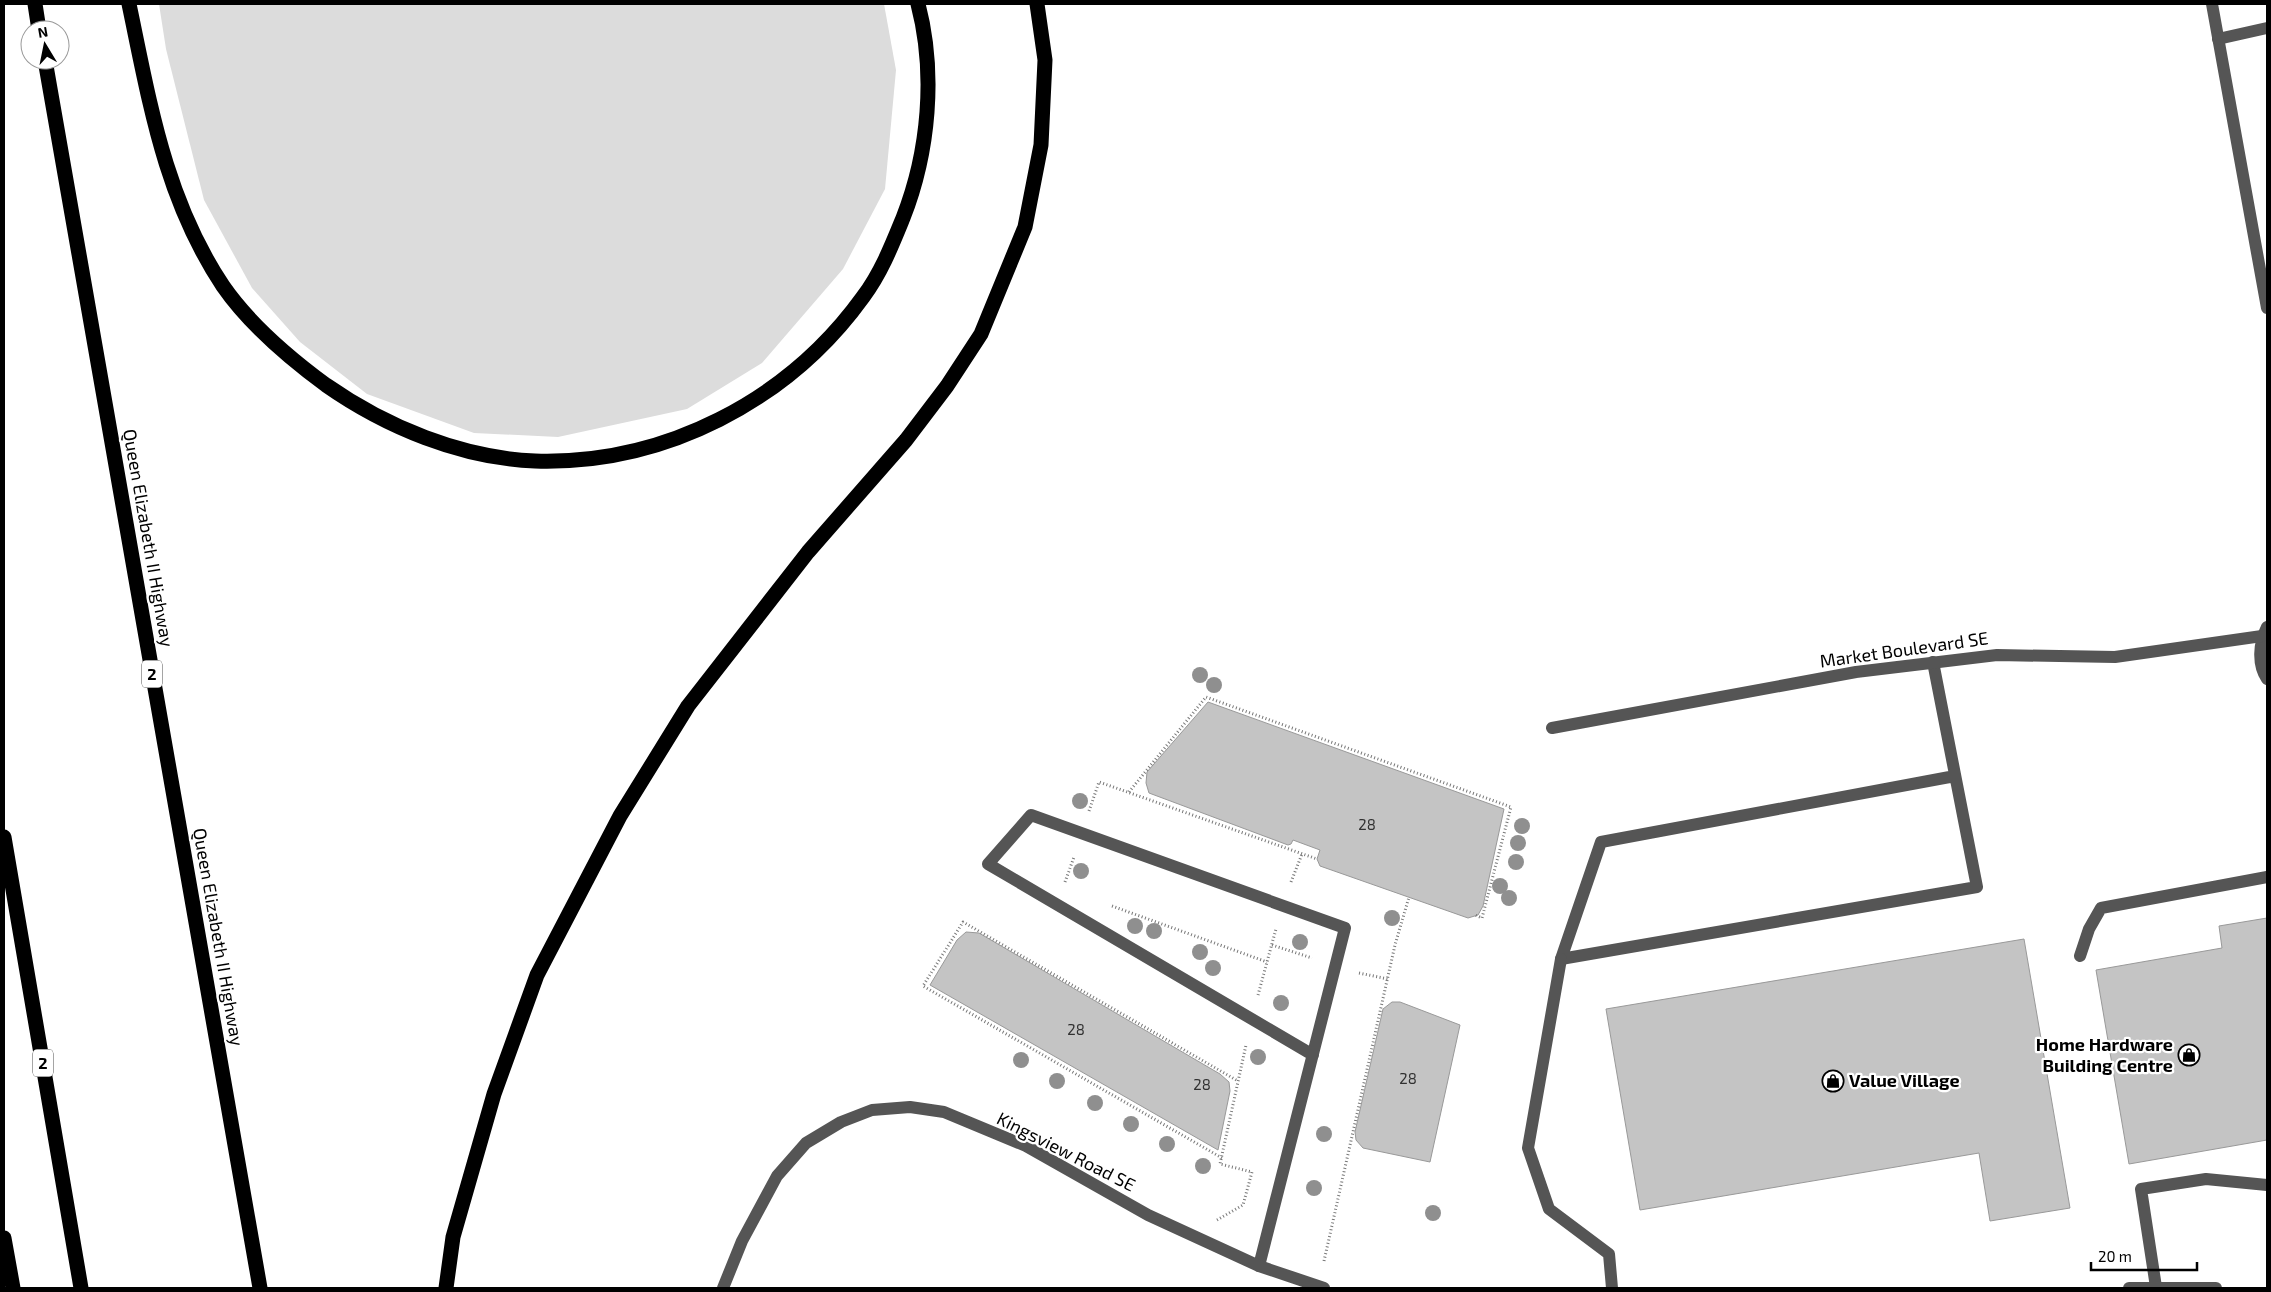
<svg xmlns="http://www.w3.org/2000/svg" width="2271" height="1292" viewBox="0 0 2271 1292" font-family="'Exo 2',sans-serif">
<style>
.green{fill:#dcdcdc}
.building{fill:#c4c4c4;stroke:#999}
.lines{fill:none;stroke-linecap:round;stroke-linejoin:round}
.path{stroke:#777;stroke-width:3;stroke-dasharray:1 2.5;stroke-linecap:butt}
.minor{stroke:#555;stroke-width:12}
.highway{stroke:#000;stroke-width:15}
.tree{fill:#8f8f8f}
.labels{text-anchor:middle;stroke-width:4.5;stroke-linejoin:round;paint-order:stroke}
.number-label{font-size:15px;fill:#313131}
.shield{fill:#fff;stroke:#4c4c4c;stroke-width:1}
.shield-label{font-size:16px;font-weight:bold;fill:#000}
.street-label{font-size:18px;fill:#000;stroke:#fff}
.poi-label{font-size:18px;font-weight:bold;fill:#000;stroke:#fff;text-anchor:end}
</style>
<rect width="100%" height="100%" fill="#fff"/>
<!-- green -->
<polygon class="green" points="159,4 884,4 896,70 885,189 843,269 762,363 687,409 558,437 474,433 367,394 300,342 252,288 204,200 166,49"/>
<!-- building -->
<g class="building">
<polygon points="1208,702 1504,809 1483,906 1478,915 1468,918 1320,866 1317,859 1320,850 1293,840 1291,844 1288,845 1149,793 1146,783 1147,772"/>
<polygon points="2267,918 2267,1140 2129,1164 2096,970 2222,948 2219,926"/>
<polygon points="966,932 979,933 1220,1074 1229,1082 1230,1091 1218,1150 930,985 957,940"/>
<polygon points="2024,939 2070,1208 1990,1221 1979,1153 1640,1210 1606,1009"/>
<polygon points="1392,1002 1400,1002 1460,1025 1430,1162 1363,1148 1356,1140 1355,1132 1383,1009"/>
</g>
<g class="lines">
<!-- path -->
<g class="path">
<polyline points="1129,792 1206,697 1511,807 1482,918 1475,915"/>
<polyline points="1089,811 1099,782 1317,859"/>
<polyline points="1065,882 1074,857"/>
<polyline points="1291,882 1302,854"/>
<polyline points="1112,906 1267,962"/>
<polyline points="1272,945 1312,958"/>
<polyline points="1359,973 1388,979"/>
<polyline points="1258,995 1276,929"/>
<polyline points="1222,1158 923,986 963,922 1238,1081"/>
<polyline points="1217,1220 1243,1205 1252,1172 1220,1164 1246,1045"/>
<polyline points="1324,1261 1395,945 1409,897"/>
</g>
<!-- minor -->
<g class="minor">
<polyline points="2212,4 2267,308"/>
<polyline points="2218,39 2267,28"/>
<path d="M 2267,627 C 2259,643 2257,664 2267,679"/>
<polyline points="1933,662 1977,887 1561,959 1601,842 1955,776"/>
<polyline points="1552,728 1856,672 1997,655 2115,657 2262,636"/>
<polyline points="2080,956 2089,929 2101,908 2267,877"/>
<polyline points="1561,959 1528,1148 1549,1209 1609,1254 1612,1288"/>
<polyline points="1259,1266 1345,928 1031,815 988,864 1313,1055"/>
<polyline points="2156,1287 2141,1189 2206,1179 2267,1185"/>
<polyline points="723,1288 742,1241 777,1176 806,1143 841,1122 872,1110 910,1107 944,1112 1026,1146 1148,1215 1259,1266 1324,1288"/>
<polyline points="2129,1288 2216,1288"/>
</g>
<!-- highway -->
<g class="highway">
<polyline points="35,4 39,30"/>
<path d="M 129,4 C 150,104 165,199 223,286 C 250,325 288,357 326,385 C 386,427 461,458 535,461 C 664,465 788,401 863,297 C 881,273 892,245 903,218 C 929,152 936,73 918,4"/>
<polyline points="45,60 260,1288"/>
<polyline points="4,837 81,1288"/>
<polyline points="4,1238 13,1288"/>
<polyline points="446,1288 453,1237 494,1094 537,975 620,816 688,706 808,552 906,440 947,386 981,334 1025,227 1041,145 1045,60 1037,4"/>
</g>
</g>
<!-- trees -->
<g class="tree">
<circle cx="1200" cy="675" r="8"/>
<circle cx="1214" cy="685" r="8"/>
<circle cx="1080" cy="801" r="8"/>
<circle cx="1522" cy="826" r="8"/>
<circle cx="1518" cy="843" r="8"/>
<circle cx="1516" cy="862" r="8"/>
<circle cx="1081" cy="871" r="8"/>
<circle cx="1500" cy="886" r="8"/>
<circle cx="1509" cy="898" r="8"/>
<circle cx="1392" cy="918" r="8"/>
<circle cx="1135" cy="926" r="8"/>
<circle cx="1154" cy="931" r="8"/>
<circle cx="1300" cy="942" r="8"/>
<circle cx="1200" cy="952" r="8"/>
<circle cx="1213" cy="968" r="8"/>
<circle cx="1281" cy="1003" r="8"/>
<circle cx="1258" cy="1057" r="8"/>
<circle cx="1021" cy="1060" r="8"/>
<circle cx="1057" cy="1081" r="8"/>
<circle cx="1095" cy="1103" r="8"/>
<circle cx="1131" cy="1124" r="8"/>
<circle cx="1324" cy="1134" r="8"/>
<circle cx="1167" cy="1144" r="8"/>
<circle cx="1203" cy="1166" r="8"/>
<circle cx="1314" cy="1188" r="8"/>
<circle cx="1433" cy="1213" r="8"/>
</g>
<!-- icons -->
<defs>
<g id="shop-ring" transform="scale(1.125)"><circle r="9.5" fill="#fff" stroke="#000" stroke-width="1.5"/><path d="M-5-2.5h2.3a2.7 3.5 0 0 1 5.4 0H5L5.5 6h-11ZM-1.5-2.5h3a1.5 2.3 0 0 0-3 0Z" fill="#000"/></g>
</defs>
<g fill-rule="evenodd">
<use href="#shop-ring" x="2189" y="1055"/>
<use href="#shop-ring" x="1833" y="1081"/>
</g>
<g class="labels">
<!-- number labels -->
<g class="number-label">
<text x="1367" y="830">28</text>
<text x="1076" y="1035">28</text>
<text x="1408" y="1084">28</text>
<text x="1202" y="1090">28</text>
</g>
<!-- shield labels -->
<g class="shield">
<rect x="142" y="660.5" width="20" height="27" rx="4"/>
<rect x="33" y="1049.5" width="20" height="27" rx="4"/>
</g>
<g class="shield-label">
<text x="152" y="680">2</text>
<text x="43" y="1069">2</text>
</g>
<!-- street labels -->
<g class="street-label">
<text transform="translate(148 538) rotate(80)" y="6">Queen Elizabeth II Highway</text>
<text transform="translate(1904 650) rotate(-8)" y="6">Market Boulevard SE</text>
<text transform="translate(218 937) rotate(80)" y="6">Queen Elizabeth II Highway</text>
<text transform="translate(1066 1152) rotate(27)" y="6">Kingsview Road SE</text>
</g>
<!-- poi labels -->
<g class="poi-label">
<text x="2173" y="1051">Home Hardware<tspan x="2173" dy="21">Building Centre</tspan></text>
<text x="1849" y="1087" text-anchor="start">Value Village</text>
</g>
</g>
<!-- border -->
<rect width="2271" height="1292" fill="none" stroke="#000000" stroke-width="10"/>
<!-- north arrow -->
<g transform="translate(45 45) rotate(350)"><circle r="24" fill="#ffffff" stroke="#999999"/>
<path d="M0-4L9 19L0 12L-9 19Z" fill="#000000"/>
<text y="-8" font-size="14" font-weight="bold" text-anchor="middle" fill="#000000">N</text>
</g>
<!-- scale -->
<path d="M2091 1262v8h106v-8" fill="none" stroke="#000000" stroke-width="2.5"/>
<text x="2098" y="1262" font-size="15" fill="#000000" stroke="#ffffff" stroke-width="4" paint-order="stroke">20 m</text>
</svg>
